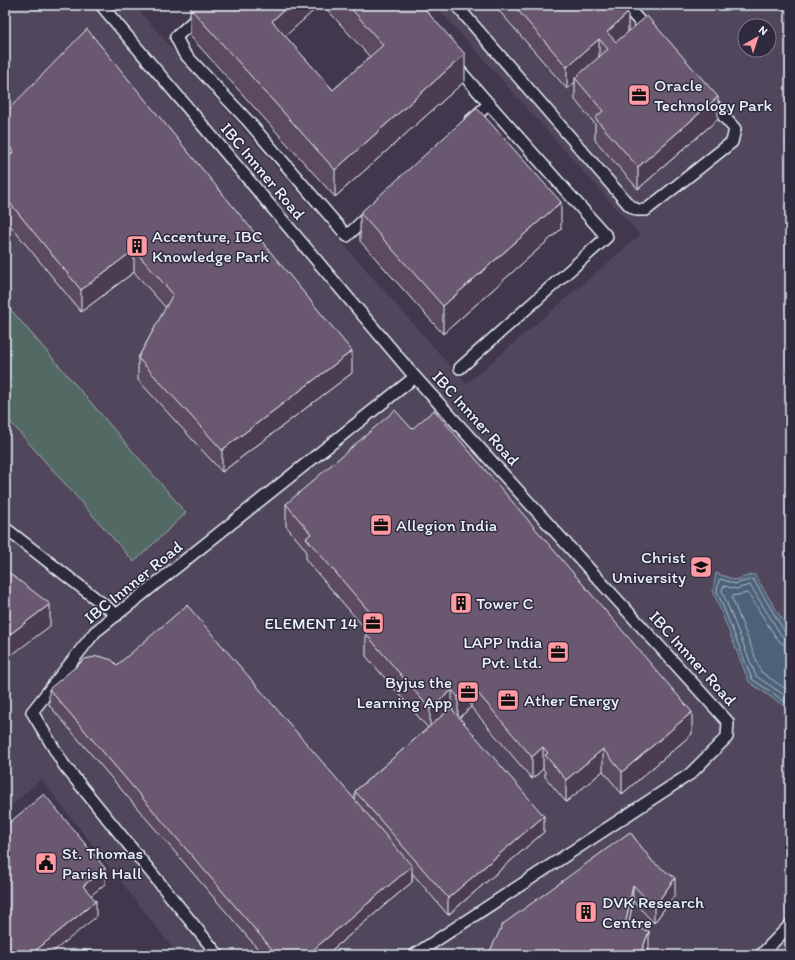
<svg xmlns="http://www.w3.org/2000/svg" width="795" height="960" viewBox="0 0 795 960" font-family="Itim,sans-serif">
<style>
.built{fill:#51465b;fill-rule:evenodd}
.green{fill:#536963;stroke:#9eadae}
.water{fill:#4d6278;stroke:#8b9bab}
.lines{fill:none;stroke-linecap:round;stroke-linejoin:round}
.shore{stroke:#aab8c5;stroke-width:1}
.service-casing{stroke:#e8f1f8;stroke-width:14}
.service{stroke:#2f2a3d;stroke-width:11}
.wall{fill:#5c4c61;stroke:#e8f1f8}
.shaded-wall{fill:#4b3e4f;stroke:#e8f1f8}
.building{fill:#6b5871;stroke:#e8f1f8}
.labels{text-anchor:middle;stroke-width:3;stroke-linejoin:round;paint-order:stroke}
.poi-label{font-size:17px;fill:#e8f1f8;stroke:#2f2a3d;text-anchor:start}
.street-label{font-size:17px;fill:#e8f1f8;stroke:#2f2a3d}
</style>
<rect width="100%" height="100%" fill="#41384d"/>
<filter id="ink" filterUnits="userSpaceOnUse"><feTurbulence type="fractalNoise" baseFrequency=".025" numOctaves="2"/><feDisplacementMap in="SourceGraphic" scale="8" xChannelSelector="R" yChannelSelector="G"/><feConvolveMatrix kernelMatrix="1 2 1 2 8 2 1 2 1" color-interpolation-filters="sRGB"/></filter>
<g filter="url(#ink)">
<!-- built -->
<path class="built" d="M 5,5 L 134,5 L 466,384 L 640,235 L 435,5 L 790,5 L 790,955 L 178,955 L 41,779 L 5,811 ZM 745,26 L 769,26 L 769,50 L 745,50 Z"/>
<!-- green -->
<polygon class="green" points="5,303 186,513 134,562 5,416"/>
<!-- water -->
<polygon class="water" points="716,573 735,580 754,574 790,632 790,710 749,682 713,591"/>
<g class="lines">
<!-- shore -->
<g class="shore">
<polyline points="790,634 785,632 753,579 735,584 721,579 719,580 717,591 752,679 790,705"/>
<polyline points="790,639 784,638 781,635 750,585 736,589 725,586 723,587 722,591 756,676 790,699"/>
<polyline points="790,645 783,644 777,639 748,593 732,596 732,598 761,672 790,692"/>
</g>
<!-- service casing -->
<g class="service-casing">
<g id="service">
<polyline points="101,5 415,377 728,722 727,737 690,774 414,955"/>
<polyline points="211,5 176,37 184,53 248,121 347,236 370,214"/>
<polyline points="456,5 629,205 637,210 646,210 732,142 735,129 709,100"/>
<polyline points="625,5 650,33"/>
<polyline points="455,65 489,104 470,121"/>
<polyline points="460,368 607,237 489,104"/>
<polyline points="5,528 117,615"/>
<polyline points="218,955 64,765 32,712 95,632 415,377"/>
<polyline points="761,955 790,925"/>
</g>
</g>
<!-- service -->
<use href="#service" class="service"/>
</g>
<!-- wall -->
<g class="wall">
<polygon points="320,5 285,36 333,90 370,57 323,5 421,5 465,81 335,197 190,36 190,8"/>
<polygon points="494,5 621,5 628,32 718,119 638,189 595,140 595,124 575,100 575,82 567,89"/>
<polygon points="5,113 352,373 222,472 138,380 138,358 166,308 134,272 81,312 5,219 5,161 6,161 5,160"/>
<polygon points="360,213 561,229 443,334 360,241"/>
<polygon points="412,429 692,734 622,794 603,771 566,802 545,777 545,772 543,769 532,779 471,707 459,718 544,832 448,915 412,873 412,882 326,955 263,955 49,705 49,689 117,665 355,800 355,791 428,728 366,656 366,634 368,632 306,560 306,550 286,526 286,504"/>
<polygon points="630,832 675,894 654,923 633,901 628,926 649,948 488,955"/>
</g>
<!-- shaded-wall -->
<g class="shaded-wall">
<polygon points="289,5 320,5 272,48 272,21"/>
<polygon points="628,13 628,35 608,53 607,32"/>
<polygon points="599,39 599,61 575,78 575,82 567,89 567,67"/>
<polygon points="465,54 465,81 335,197 335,170"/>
<polygon points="718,97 718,119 638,189 638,167"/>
<polygon points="561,202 561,229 443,334 443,306"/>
<polygon points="134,250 134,272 81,312 81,290"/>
<polygon points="352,351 352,373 222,472 222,450"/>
<polygon points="50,604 50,626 5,660 5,638"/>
<polygon points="471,685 471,707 458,719 458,697"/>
<polygon points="452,690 452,712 430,731 430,709"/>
<polygon points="692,712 692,734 622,794 622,772"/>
<polygon points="543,747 543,769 532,779 532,757"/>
<polygon points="603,749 603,771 566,802 566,780"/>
<polygon points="544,816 544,832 448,915 448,898"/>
<polygon points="412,866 412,882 326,955 307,955"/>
<polygon points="105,868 105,884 83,902 83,886"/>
<polygon points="675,878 675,894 654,923 654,907"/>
<polygon points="633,885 633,901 625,942 625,926"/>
<polygon points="96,901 96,917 49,955 30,955"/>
<polygon points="649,931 649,948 646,955 640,955"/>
</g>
<!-- building -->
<g class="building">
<polygon points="194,5 289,5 272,21 333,90 383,45 348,5 421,5 465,54 335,170 190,8"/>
<polygon points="513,5 621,5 628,13 607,32 616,42 647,16 718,97 638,167 595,118 603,111 575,78 608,49 599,39 567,67"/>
<polygon points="87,29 352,351 222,450 138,358 173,294 134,250 81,290 5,197 5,161 13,152 5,138 5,113"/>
<polygon points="477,108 561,202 443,306 360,213"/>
<polygon points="395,410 412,429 434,410 692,712 622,772 603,749 566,780 545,755 548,753 543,747 532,757 471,685 458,697 452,690 430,709 366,634 379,623 306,538 311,534 286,504"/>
<polygon points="5,570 50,604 5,638"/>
<polygon points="187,605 412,866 307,955 277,955 49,689 85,659 99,656 112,660 117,665"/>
<polygon points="451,708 544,816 448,898 355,791"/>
<polygon points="44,794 105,868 83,886 96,901 30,955 5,955 5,826"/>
<polygon points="630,832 653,862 675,878 654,907 633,885 625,926 649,931 640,955 488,955 503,924"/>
<polygon points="73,949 119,955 72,955"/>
</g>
</g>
<!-- icons -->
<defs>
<g id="office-square" transform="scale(1.15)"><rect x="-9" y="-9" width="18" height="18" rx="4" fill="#ff9aa2" stroke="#2f2a3d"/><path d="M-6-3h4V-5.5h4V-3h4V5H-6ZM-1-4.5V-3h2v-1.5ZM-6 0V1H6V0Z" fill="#111"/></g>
<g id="building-square" transform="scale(1.15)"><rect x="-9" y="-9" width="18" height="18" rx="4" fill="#ff9aa2" stroke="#2f2a3d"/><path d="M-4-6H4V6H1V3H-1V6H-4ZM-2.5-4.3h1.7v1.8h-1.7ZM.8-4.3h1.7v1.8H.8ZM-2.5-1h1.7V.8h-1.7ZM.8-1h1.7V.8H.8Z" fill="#111"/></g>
<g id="university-square" transform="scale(1.15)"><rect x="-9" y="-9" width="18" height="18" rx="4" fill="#ff9aa2" stroke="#2f2a3d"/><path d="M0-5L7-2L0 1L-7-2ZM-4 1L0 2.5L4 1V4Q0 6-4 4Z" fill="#111"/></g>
<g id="civic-square" transform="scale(1.15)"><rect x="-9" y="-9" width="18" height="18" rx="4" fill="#ff9aa2" stroke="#2f2a3d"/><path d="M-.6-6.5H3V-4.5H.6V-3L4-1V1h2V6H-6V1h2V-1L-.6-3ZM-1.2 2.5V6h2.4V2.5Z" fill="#111"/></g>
</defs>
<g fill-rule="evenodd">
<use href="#office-square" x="639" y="95"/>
<use href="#building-square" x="137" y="246"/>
<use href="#office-square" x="381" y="525"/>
<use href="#university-square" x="701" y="567"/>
<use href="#building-square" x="461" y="603"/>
<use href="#office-square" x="373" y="623"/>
<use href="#office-square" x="558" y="652"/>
<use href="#office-square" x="468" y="692"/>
<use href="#office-square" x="508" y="700"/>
<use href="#civic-square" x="46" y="863"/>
<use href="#building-square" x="586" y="912"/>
</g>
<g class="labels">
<!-- poi labels -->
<g class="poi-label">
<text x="654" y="91">Oracle<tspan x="654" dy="20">Technology Park</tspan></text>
<text x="152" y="242">Accenture, IBC<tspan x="152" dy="20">Knowledge Park</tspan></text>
<text x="396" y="531">Allegion India</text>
<text x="686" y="563" text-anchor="end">Christ<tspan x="686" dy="20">University</tspan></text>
<text x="476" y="609">Tower C</text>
<text x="358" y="629" text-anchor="end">ELEMENT 14</text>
<text x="542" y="648" text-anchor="end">LAPP India<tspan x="542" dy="20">Pvt. Ltd.</tspan></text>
<text x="452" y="688" text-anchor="end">Byjus the<tspan x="452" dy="20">Learning App</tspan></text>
<text x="524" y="706">Ather Energy</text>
<text x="62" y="859">St. Thomas<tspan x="62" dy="20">Parish Hall</tspan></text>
<text x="602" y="908">DVK Research<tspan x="602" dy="20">Centre</tspan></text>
</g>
<!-- street labels -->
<g class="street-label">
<text transform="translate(263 171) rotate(50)" y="6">IBC Innner Road</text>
<text transform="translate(476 418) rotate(48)" y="6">IBC Innner Road</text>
<text transform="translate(133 582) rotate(-39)" y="6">IBC Innner Road</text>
<text transform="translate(693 658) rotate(48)" y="6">IBC Innner Road</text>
</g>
</g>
<!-- margin -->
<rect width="795" height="960" fill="none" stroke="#2f2a3d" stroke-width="20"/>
<rect x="10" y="10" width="775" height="940" fill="none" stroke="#e8f1f8" stroke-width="1.5" filter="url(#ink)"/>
<!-- north arrow -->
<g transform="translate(757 38) rotate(39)"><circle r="19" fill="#2f2a3d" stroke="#797a88"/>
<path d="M0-3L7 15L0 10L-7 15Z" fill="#ff9aa2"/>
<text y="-6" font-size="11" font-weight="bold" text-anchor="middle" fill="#e8f1f8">N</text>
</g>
</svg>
